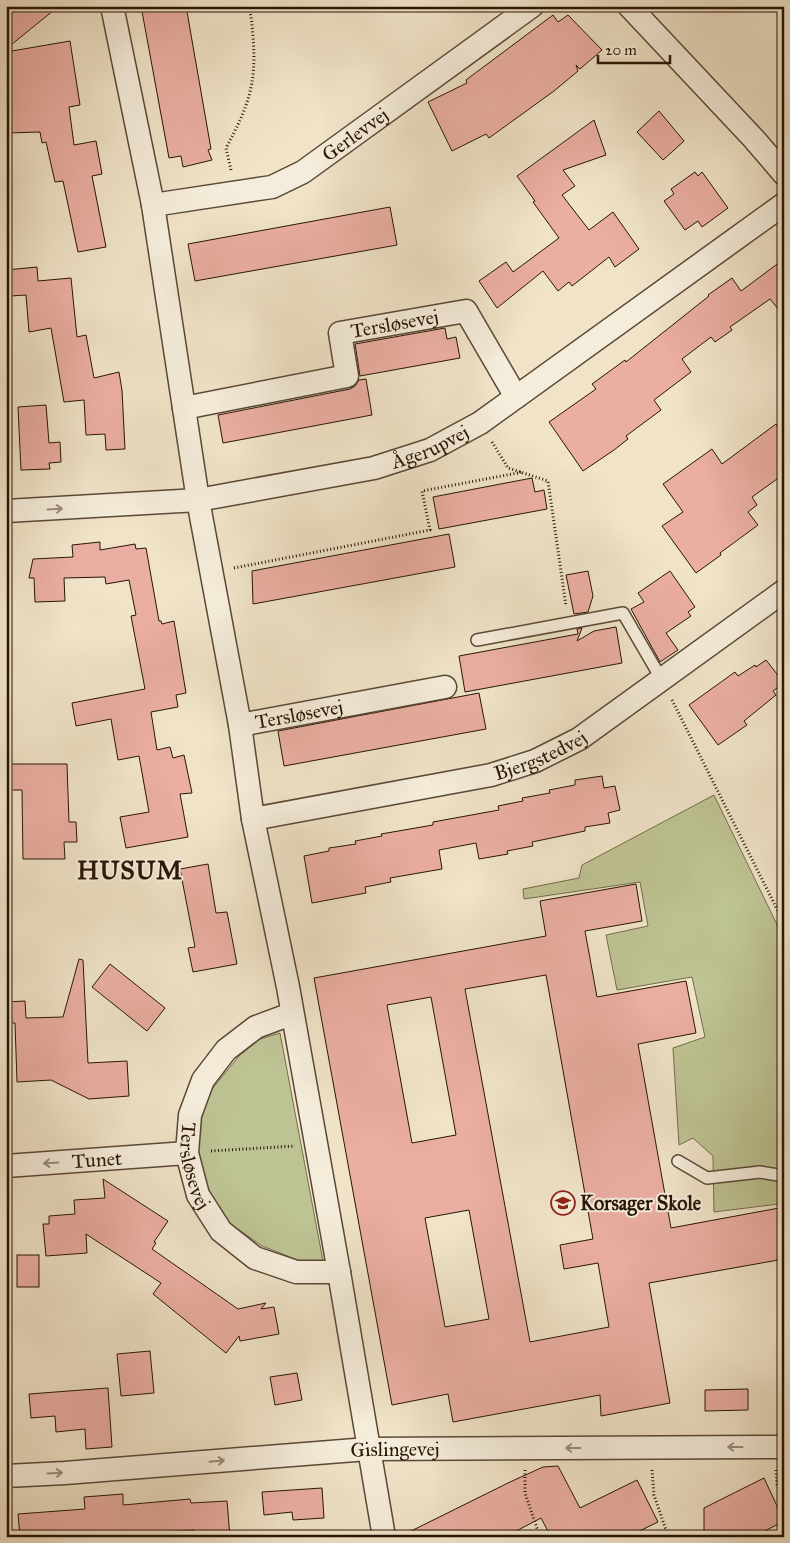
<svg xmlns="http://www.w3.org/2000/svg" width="790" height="1543" viewBox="0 0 790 1543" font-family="'IM FELL Great Primer',serif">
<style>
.green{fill:#bec393;stroke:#736c4c}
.building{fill:#eaaea2;stroke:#281506;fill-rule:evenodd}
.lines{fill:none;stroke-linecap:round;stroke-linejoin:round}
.service-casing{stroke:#5a4836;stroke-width:14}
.minor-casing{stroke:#5a4836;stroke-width:25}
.path{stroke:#281506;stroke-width:3;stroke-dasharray:1 2.5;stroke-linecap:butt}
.service{stroke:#f5eddb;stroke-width:11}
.minor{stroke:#f5eddb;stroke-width:22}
.oneway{stroke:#998c7b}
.labels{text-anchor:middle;stroke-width:4;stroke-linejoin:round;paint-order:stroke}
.street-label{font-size:20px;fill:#281506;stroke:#f5eddb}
.poi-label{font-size:20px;font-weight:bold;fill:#281506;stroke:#f5eddb;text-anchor:start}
.district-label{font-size:25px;font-weight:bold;letter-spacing:1px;fill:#281506;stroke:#f5eddb}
</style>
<rect width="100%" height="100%" fill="#f0e3c8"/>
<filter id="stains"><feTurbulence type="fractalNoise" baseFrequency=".004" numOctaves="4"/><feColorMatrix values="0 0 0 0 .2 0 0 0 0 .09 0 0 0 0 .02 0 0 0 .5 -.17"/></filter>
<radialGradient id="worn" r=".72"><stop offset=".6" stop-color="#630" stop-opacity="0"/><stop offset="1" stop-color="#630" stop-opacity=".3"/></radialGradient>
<!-- green -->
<g class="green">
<polygon points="714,795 784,939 784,1221 779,1204 714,1212 713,1156 693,1138 679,1145 673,1048 705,1037 692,977 617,990 606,935 648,926 640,882 524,899 523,889 579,878 582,865"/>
<polygon points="280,1033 323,1261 303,1262 262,1246 228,1222 207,1190 198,1152 200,1117 212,1089 239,1056 260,1039"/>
</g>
<!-- building -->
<g class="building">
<polygon points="6,6 59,6 6,49"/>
<polygon points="141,6 186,6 211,149 208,150 212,160 183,167 181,156 169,158"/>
<polygon points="553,15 558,22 568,15 602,50 580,69 576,65 578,71 554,91 489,138 486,134 452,151 428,102 467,83 466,80"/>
<polygon points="70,41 80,105 69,107 74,145 96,141 102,174 92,176 106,247 78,252 63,181 55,182 46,142 42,143 40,132 6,133 6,52"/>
<polygon points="659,111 684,141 663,160 637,132"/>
<polygon points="594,120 606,155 563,170 575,186 562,195 589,230 613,212 639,249 615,267 609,257 572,286 569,282 558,291 543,271 497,308 479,281 506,262 513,272 559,238 533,202 535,201 517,176"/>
<polygon points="695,172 698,176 702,172 728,208 702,227 698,221 685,230 664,201 674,194 671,189"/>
<polygon points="390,207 397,245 195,281 188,244"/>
<polygon points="784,259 784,316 770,299 730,327 732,330 715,342 711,337 682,359 691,372 654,400 661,410 626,436 628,439 614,450 583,471 549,422 596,389 592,384 625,360 626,362 709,296 708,295 732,278 741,291"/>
<polygon points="37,267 38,281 71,278 77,337 86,335 94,378 119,372 122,390 125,449 106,450 105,434 86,435 84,400 64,402 51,328 29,332 26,295 11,296 10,289 6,290 6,270"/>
<polygon points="445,328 447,339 456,337 460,358 360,376 355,344"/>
<polygon points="366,379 372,415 223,443 218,415 350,389 355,386 359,380"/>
<polygon points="46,405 49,443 60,442 61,462 49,463 50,469 21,470 18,407"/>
<polygon points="776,424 784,435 784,474 752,497 757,505 748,512 758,525 720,553 721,555 696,573 662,526 683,512 663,484 712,449 722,464"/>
<polygon points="532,478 535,492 544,490 547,509 439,529 433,497"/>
<polygon points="449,534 455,567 253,604 252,571"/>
<polygon points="100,542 100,550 135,544 136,549 146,548 159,621 161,621 162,624 174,621 186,693 176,695 178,707 151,712 157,750 170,747 173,758 184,755 192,793 180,794 188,837 126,848 120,817 149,812 139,756 118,760 111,719 76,726 72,703 145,689 131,616 136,615 129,580 106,584 105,577 64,578 65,601 35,602 34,578 29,578 33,559 73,557 72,545"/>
<polygon points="588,571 593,596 588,612 574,614 566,575"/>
<polygon points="670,571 695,607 688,612 691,616 666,633 678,650 660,662 631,609 644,602 638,593"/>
<polygon points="616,627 622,663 465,692 459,656 578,634 577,629 582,628 577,641 594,631"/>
<polygon points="766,660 784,683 773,691 776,695 744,721 747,725 718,745 689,705 735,672 738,676 755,665 756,667"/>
<polygon points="479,693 486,729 284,766 278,731"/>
<polygon points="6,764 67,764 69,822 76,822 77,842 64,842 65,859 23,859 22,790 6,790"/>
<polygon points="602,776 604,788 615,786 620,810 608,813 610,823 585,827 585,831 532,842 533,846 507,851 508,854 479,859 476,843 439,850 442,869 390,878 391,882 365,887 366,893 312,903 304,856 329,851 329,848 356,844 355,841 382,836 381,834 433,825 433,822 499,810 498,806 523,801 522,798 550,793 549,790 575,785 575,780"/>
<polygon points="208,864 216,913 227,912 237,964 193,972 188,948 195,947 180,869"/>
<path d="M 636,884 L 642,921 L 585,931 L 597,997 L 686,981 L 696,1033 L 638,1044 L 671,1228 L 779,1208 L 784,1232 L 784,1259 L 649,1283 L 670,1403 L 601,1416 L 600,1395 L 453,1422 L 448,1394 L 392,1405 L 314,978 L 546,936 L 540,901 ZM 546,975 L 593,1239 L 560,1245 L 564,1269 L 598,1263 L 609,1327 L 530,1342 L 465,989 ZM 431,997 L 456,1135 L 412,1143 L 387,1005 ZM 469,1210 L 489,1319 L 445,1327 L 425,1218 Z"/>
<polygon points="79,959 83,960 88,1063 127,1061 129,1096 89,1099 51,1080 17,1082 15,1023 6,1023 6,1002 25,1001 26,1018 63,1017"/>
<polygon points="110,964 165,1008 147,1031 92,987"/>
<polygon points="103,1179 168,1221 154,1242 156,1243 152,1249 238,1309 266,1303 261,1309 274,1307 279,1334 240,1341 239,1336 226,1353 153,1294 161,1283 86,1234 87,1253 46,1256 43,1224 49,1224 49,1216 75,1214 74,1200 105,1198"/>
<rect x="17" y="1255" width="22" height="32"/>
<polygon points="150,1351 154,1393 121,1396 117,1354"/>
<polygon points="297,1373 302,1400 275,1405 270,1377"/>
<polygon points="108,1388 112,1447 86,1449 85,1429 56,1432 55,1416 31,1418 29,1394"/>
<polygon points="748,1389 748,1410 705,1411 705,1390"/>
<polygon points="558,1466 580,1508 637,1480 658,1522 627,1537 551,1537 541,1518 505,1537 399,1537 510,1482 543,1467"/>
<polygon points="764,1478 784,1521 753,1537 704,1537 704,1508"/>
<polygon points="322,1488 324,1518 293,1520 292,1512 264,1515 262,1492"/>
<polygon points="123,1494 123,1505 190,1499 191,1503 227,1501 230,1537 195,1537 194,1530 81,1537 57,1537 57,1534 20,1537 18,1514 85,1509 84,1497"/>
</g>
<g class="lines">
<!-- service casing -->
<g class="service-casing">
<g id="service">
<polyline points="477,640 623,613 662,680"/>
<polyline points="678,1161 707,1178 760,1172 784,1176"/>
</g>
</g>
<!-- minor casing -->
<g class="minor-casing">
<g id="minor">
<polyline points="112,6 153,205 198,500 240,725 253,819 288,987 339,1272 384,1537"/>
<polyline points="629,6 754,139 784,174"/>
<path id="s1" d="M 153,205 L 272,187 L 303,172 L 532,6"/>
<path id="s2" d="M 184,408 L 347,376 L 340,333 L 466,311 L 516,397"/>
<path id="s3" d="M 6,511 L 198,500 L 374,468 L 430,450 L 480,423 L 784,204"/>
<path id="s4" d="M 240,725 L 445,687"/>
<path id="s5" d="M 253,819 L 491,775 L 535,761 L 579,739 L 784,591"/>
<path id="s6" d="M 291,1014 L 256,1027 L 226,1050 L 203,1080 L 190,1115 L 187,1153 L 198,1195 L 221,1231 L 255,1258 L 296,1272 L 339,1272"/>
<path id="s7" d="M 6,1166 L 187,1153"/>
<path id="s8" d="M 6,1476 L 65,1473 L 368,1449 L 784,1447"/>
</g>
</g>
<!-- path -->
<g class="path">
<path d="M 231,170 L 226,148 C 248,107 257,84 253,37 C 252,26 252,16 248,6"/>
<polyline points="492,442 508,468 548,481 566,606"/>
<polyline points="234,568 430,530 422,491 523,472"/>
<polyline points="672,700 784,923"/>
<polyline points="211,1151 295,1146"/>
<polyline points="525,1470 525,1493 540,1537"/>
<polyline points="652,1470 654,1495 668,1536"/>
<polyline points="776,1470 777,1484 784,1499"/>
</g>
<!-- service -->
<use href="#service" class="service"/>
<!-- minor -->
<use href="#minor" class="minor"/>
</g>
<!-- one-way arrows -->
<defs><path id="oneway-shaft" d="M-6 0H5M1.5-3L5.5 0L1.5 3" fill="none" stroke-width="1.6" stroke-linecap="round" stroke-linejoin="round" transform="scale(1.25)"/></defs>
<g class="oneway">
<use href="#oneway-shaft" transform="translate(55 509) rotate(-3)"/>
<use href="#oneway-shaft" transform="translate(51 1163) rotate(177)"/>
<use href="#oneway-shaft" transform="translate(735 1447) rotate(180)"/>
<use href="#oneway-shaft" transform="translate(573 1448) rotate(180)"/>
<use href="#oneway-shaft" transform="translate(217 1461) rotate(-5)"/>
<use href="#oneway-shaft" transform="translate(55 1473) rotate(-3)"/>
</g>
<!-- icons -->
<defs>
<g id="school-ring" transform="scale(1.25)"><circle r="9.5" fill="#f5eddb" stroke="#8f2418" stroke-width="1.5"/><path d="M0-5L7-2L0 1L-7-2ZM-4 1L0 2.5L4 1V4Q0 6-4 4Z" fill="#8f2418"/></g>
</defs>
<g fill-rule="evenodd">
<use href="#school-ring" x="563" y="1203"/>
</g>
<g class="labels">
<!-- street labels -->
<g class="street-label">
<text dy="7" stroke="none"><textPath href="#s1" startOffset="219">Gerlevvej</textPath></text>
<text dy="7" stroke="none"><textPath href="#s2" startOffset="265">Tersløsevej</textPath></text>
<text dy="7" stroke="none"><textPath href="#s3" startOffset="431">Ågerupvej</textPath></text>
<text dy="7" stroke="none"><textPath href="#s4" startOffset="60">Tersløsevej</textPath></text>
<text dy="7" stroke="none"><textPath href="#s5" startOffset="295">Bjergstedvej</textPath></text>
<text dy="7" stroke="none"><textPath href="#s7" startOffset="91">Tunet</textPath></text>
<text dy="7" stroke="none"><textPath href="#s6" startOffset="202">Tersløsevej</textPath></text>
<text dy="7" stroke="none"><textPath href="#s8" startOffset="390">Gislingevej</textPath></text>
</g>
<!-- poi labels -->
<g class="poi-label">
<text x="580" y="1210">Korsager Skole</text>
</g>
<!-- district labels -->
<g class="district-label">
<text x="130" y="879">HUSUM</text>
</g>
</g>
<!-- margin -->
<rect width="790" height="1543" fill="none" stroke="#f0e3c8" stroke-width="25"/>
<rect x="8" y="8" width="775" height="1528" fill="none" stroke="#281506" stroke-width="2.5"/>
<rect x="12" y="12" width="765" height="1518" fill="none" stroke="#281506"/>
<!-- scale -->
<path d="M598 55v8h72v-8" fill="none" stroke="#281506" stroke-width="2.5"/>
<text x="605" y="55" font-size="15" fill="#281506" stroke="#f5eddb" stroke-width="4" paint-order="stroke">20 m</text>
<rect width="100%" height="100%" filter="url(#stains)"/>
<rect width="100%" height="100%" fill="url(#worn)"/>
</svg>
